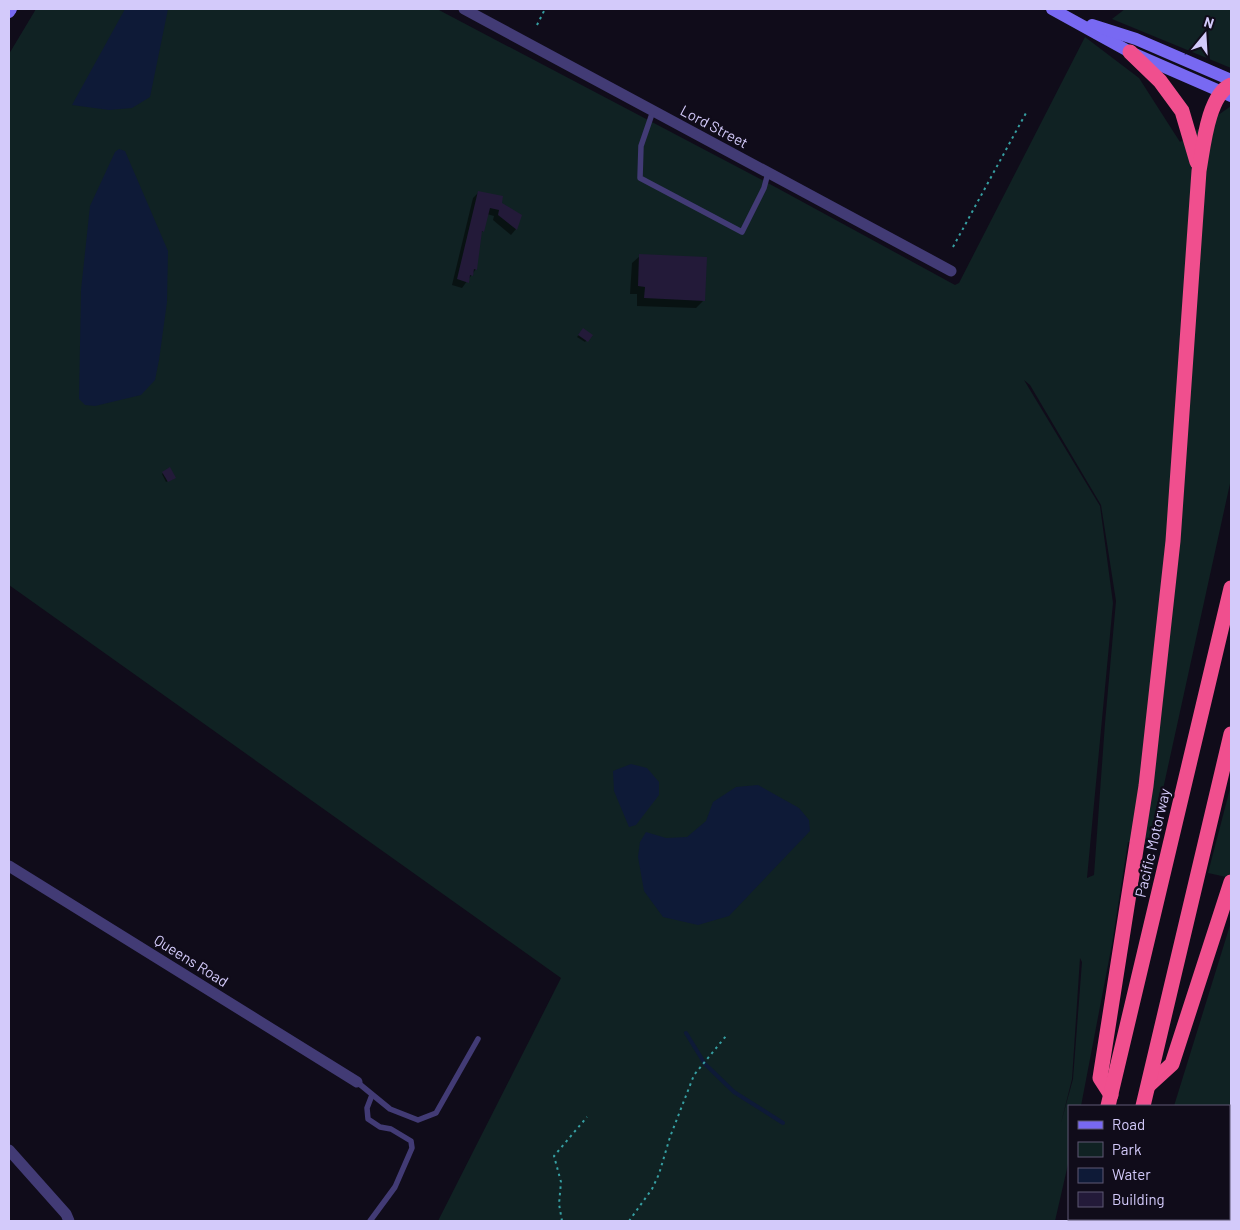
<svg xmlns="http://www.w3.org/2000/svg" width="1240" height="1230" viewBox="0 0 1240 1230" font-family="Barlow,sans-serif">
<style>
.green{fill:#102223;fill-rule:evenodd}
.water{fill:#0e1a37}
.shadow{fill:#0007}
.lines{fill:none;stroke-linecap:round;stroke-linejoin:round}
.stream{stroke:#0e1a37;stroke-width:4}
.building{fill:#231a39}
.path{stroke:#369fa2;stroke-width:2;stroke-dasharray:2.5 4;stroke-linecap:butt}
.lane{stroke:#423b75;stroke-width:5.5}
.street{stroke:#423b75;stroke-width:11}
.secondary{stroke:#7869f2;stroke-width:12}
.highway{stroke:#f04f8e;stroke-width:15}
.labels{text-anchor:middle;stroke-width:5;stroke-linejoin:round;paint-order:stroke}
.street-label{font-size:15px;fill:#d3cafa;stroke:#100c1a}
</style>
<rect width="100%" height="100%" fill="#100c1a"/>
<!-- green -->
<g class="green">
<path d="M 36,9 L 437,9 L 779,189 L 955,285 L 959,283 L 1085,37 L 1139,78 L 1180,142 L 1231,106 L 1231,479 L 1151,844 L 1128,842 L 1112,944 L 1081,1106 L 1069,1106 L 1069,1160 L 1055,1221 L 438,1221 L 561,978 L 9,585 L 9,54 ZM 1024,380 L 1030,385 L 1101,505 L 1116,601 L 1105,723 L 1094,875 L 1087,878 L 1113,603 L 1100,506 ZM 1080,958 L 1082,962 L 1073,1079 L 1061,1123 L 1072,1079 Z"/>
<polygon points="1125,9 1231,9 1231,68 1112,19"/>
<polygon points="1231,785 1231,878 1208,873"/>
<polygon points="1231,922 1231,1221 1146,1221 1146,1219 1229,1219 1229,1106 1174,1106"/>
</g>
<!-- water -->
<g class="water">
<polygon points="125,9 168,9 150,97 132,108 109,110 72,105"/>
<polygon points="119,149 125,151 168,251 167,302 159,360 155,380 141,395 95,406 85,405 79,399 81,290 90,206 115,152"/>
<polygon points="631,764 647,768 659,782 659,795 636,825 629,827 614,791 613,771"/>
<polygon points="758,785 799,808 809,820 810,831 729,916 698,925 663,917 644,891 638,857 640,842 646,832 666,838 687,837 706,821 713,802 736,787"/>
</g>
<!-- shadow -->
<g class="shadow">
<polygon points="479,192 521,215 516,229 511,235 493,220 494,216 487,214 483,231 481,233 476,269 462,288 452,285 473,198"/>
<polygon points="640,256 703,301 696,308 637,306 637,294 630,294 632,263"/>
<polygon points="583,330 591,335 585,342 577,337"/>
<polygon points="163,473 173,479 166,482 162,474"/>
</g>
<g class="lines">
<!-- stream -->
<polyline class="stream" points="686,1033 705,1064 734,1092 783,1123"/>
</g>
<!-- building -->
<g class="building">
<polygon points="478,191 503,196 502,203 522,215 517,230 498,215 499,210 490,208 484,232 482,231 477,270 474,269 473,276 470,275 469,283 457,279"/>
<polygon points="639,254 707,257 705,301 644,298 645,287 638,286"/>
<polygon points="583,328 593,335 588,342 578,335"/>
<polygon points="170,467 176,478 168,482 162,472"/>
</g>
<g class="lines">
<!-- path -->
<g class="path">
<polyline points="537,25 545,9"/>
<polyline points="953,247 1026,113"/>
<polyline points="562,1221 559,1204 561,1182 554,1156 587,1117"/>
<polyline points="629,1221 652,1189 659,1174 670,1137 694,1075 726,1036"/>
</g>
<!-- lane -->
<g class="lane">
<polyline points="653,111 641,146 640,178 742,232 764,188 768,173"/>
<polyline points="357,1082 390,1109 418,1120 436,1113 478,1039"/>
<polyline points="370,1221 395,1187 412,1148 411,1141 391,1129 380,1127 368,1119 367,1108 372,1095"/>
</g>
<!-- street -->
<g class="street">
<polyline points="464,9 951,271"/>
<polyline points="9,866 357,1082"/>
<polyline points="9,1150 66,1214 69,1221"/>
</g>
<!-- secondary -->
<g class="secondary">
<polyline points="1052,9 1130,52 1231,96"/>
<polyline points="9,12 11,9"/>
<polyline points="1092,25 1136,39 1231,80"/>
</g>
<!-- highway -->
<g class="highway">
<polyline points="1130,52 1160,81 1182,111 1197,162"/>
<polyline points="1149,1085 1172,1064 1231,882"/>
<path d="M 1111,1095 L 1100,1078 L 1146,786 L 1173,541 L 1199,171 C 1203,149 1208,94 1231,85"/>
<polyline points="1108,1106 1231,588"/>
<polyline points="1143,1106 1231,734"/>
<polyline points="1081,1221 1082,1219"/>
<polyline points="1116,1221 1117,1219"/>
</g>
</g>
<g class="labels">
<!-- street labels -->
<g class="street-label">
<text transform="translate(714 127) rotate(28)" y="5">Lord Street</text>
<text transform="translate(1153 843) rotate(-77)" y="5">Pacific Motorway</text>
<text transform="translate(191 961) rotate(32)" y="5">Queens Road</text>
</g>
</g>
<!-- border -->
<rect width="1240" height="1230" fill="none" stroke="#d3cafa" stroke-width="20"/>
<!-- legend -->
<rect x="1068" y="1105" width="162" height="115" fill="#100c1a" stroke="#5e5874"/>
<rect x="1078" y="1121" width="25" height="8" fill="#7869f2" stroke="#5e5874"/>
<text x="1112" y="1130" font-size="15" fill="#d3cafa">Road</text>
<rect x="1078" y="1142" width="25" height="15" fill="#102223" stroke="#5e5874"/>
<text x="1112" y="1155" font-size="15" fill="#d3cafa">Park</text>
<rect x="1078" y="1168" width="25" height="15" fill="#0e1a37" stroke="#5e5874"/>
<text x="1112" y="1180" font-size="15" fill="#d3cafa">Water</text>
<rect x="1078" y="1192" width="25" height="15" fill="#231a39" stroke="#5e5874"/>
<text x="1112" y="1205" font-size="15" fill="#d3cafa">Building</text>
<!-- north arrow -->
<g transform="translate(1205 35) rotate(18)" stroke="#100c1a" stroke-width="4" paint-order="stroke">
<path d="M0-4L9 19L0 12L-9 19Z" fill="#d3cafa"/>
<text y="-8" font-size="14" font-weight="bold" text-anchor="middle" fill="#d3cafa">N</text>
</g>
</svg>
